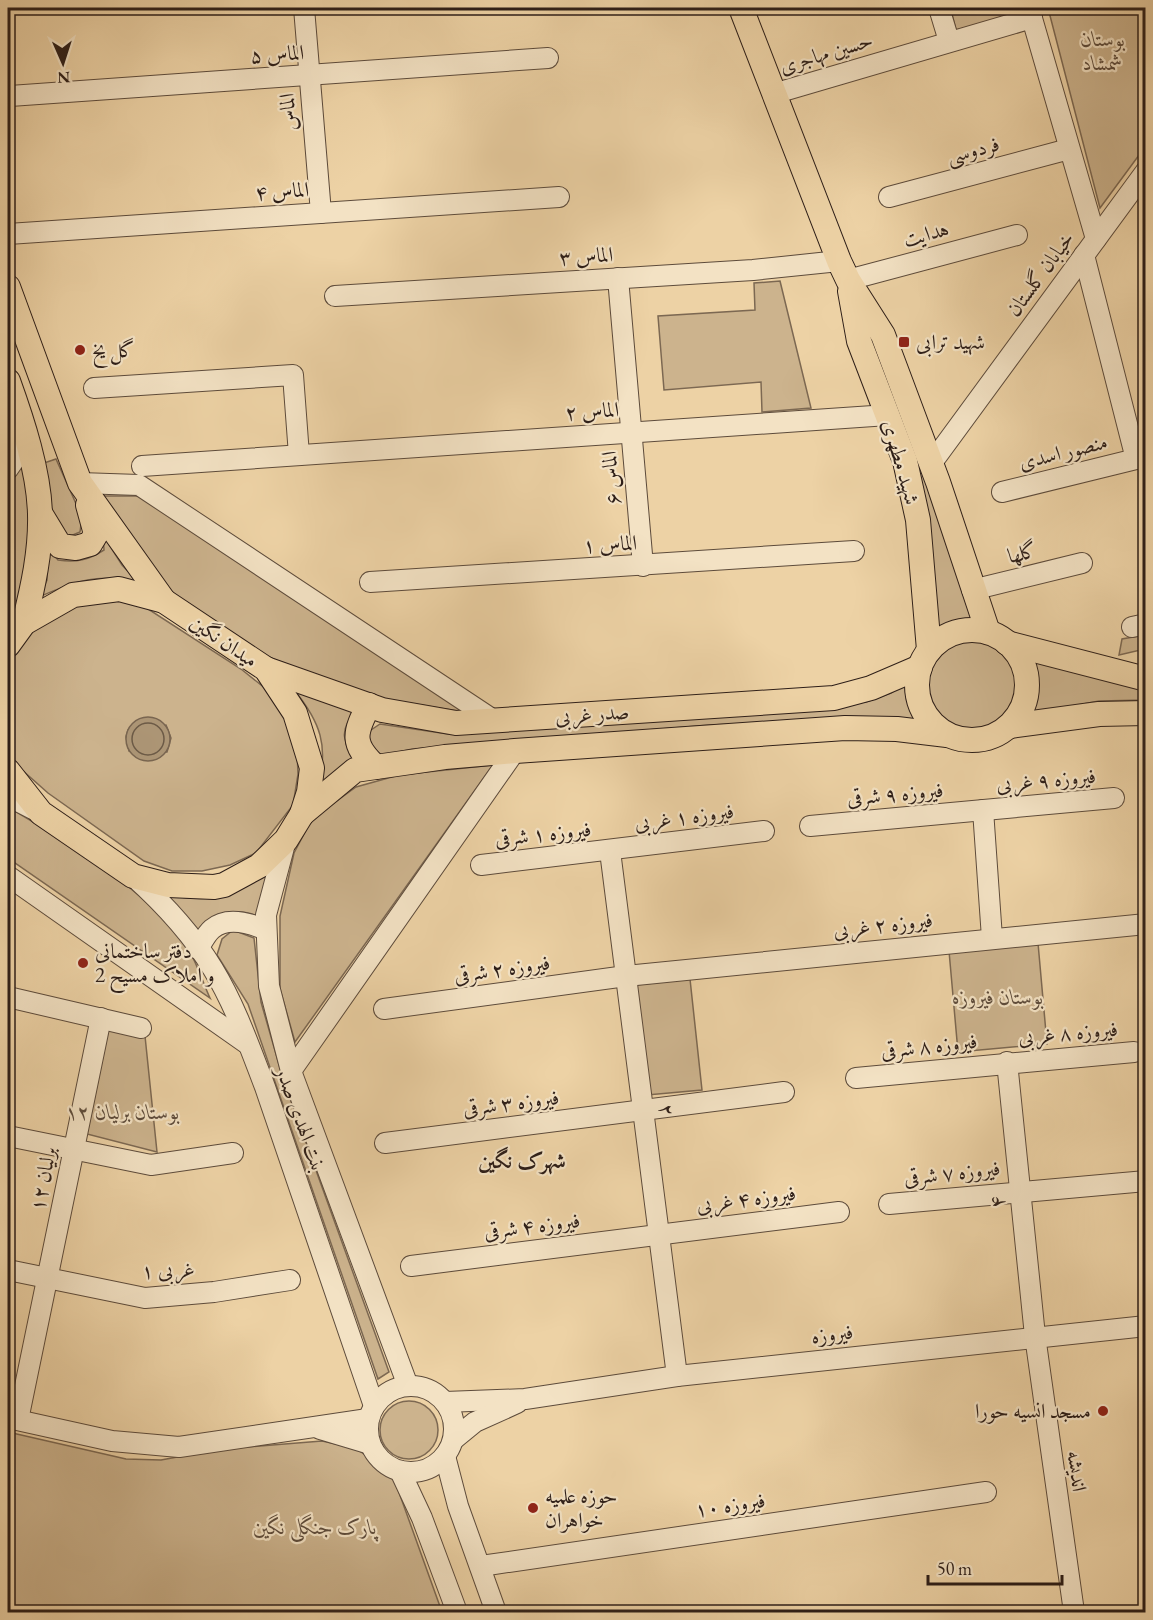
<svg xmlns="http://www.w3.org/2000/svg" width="1153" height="1620" viewBox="0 0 1153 1620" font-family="'EB Garamond',Amiri,serif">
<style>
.green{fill:#ccb38d;stroke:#7c6852;stroke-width:1.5;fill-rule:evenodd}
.water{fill:#ac9575;stroke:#796550;stroke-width:1.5}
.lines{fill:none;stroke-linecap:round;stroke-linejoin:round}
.shore{stroke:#6c5a46;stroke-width:1.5}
.minor-casing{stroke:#5d4b3b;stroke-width:22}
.major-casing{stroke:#2d1e18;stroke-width:26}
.minor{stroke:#f3e2c4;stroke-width:20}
.major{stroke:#edd2a5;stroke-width:24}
.poi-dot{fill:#8f2418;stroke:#f3e2c4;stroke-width:2}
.labels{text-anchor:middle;stroke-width:4.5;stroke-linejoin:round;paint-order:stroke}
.park-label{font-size:21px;font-style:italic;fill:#5d4b3b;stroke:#f3e2c4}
.street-label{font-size:21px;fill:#2d1e18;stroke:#f3e2c4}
.poi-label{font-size:21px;fill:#2d1e18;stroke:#f3e2c4;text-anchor:start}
.neighbourhood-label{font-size:22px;font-weight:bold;fill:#2d1e18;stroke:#f3e2c4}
</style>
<rect width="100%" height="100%" fill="#edd2a5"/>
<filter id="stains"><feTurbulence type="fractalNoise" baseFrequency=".00333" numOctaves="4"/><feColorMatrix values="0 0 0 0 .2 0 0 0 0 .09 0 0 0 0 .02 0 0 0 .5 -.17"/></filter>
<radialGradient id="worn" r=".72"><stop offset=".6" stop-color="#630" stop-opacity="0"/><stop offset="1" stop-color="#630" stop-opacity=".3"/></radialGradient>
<!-- green -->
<g class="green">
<polygon points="961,8 1020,8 1022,14 956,30 951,10"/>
<polygon points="1048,8 1145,8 1145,147 1100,208"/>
<polygon points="780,281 811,408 762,412 761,382 664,390 658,316 755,310 754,283"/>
<path d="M 852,293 L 886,367 L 976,622 C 959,619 949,622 934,631 Z"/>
<polygon points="56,459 82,517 80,532 68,537 53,521 44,463"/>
<path d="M 24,462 C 31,515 36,575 8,623 L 8,486 Z"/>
<polygon points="97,496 140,496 470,713 372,697 263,655 170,592"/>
<path d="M 103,535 L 122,565 L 139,583 C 99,572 75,581 39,597 L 47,580 L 47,545 L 58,560 C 77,563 88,560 104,550 Z"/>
<path d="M 107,599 L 142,605 L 241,669 L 271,693 L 288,720 L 297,750 L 298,774 L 293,805 L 256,853 L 230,865 L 202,871 L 172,871 L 144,861 L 48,793 L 13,762 L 8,745 L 8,670 L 11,657 L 24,636 L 77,604 ZM 166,725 L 171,738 L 167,752 L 129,751 L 126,737 L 128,730 Z"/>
<polygon points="1145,635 1145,649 1119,655 1122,639"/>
<circle cx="974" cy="686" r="47"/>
<polygon points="1027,657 1145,689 1145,700 1099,701 1029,714 1037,683"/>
<path d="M 909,681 C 906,699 913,710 922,726 L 828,720 L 710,725 L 412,749 L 381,756 L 373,753 L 368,732 L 380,724 L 448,734 L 482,733 L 866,702 L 891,693 Z"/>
<path d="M 295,691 L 355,712 C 338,732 344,741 355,763 L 318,786 C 329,746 320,722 295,691 Z"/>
<polygon points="493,765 295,1042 280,989 280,916 294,853 312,819 356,787 399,775"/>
<path d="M 8,807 C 71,844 139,884 185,944 C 196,959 202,981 210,998 L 8,858 Z"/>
<path d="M 268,873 L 257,916 C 231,905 220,917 200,932 L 166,894 C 208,904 233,898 268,873 Z"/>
<polygon points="233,930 254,938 261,1002 284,1082 389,1372 378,1379 248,1004 217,955 222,939"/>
<polygon points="1038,943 1047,1044 958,1052 949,951"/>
<polygon points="690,979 702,1090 647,1095 635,985"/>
<polygon points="109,1027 145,1036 157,1152 87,1134"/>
<circle cx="409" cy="1430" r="29"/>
<polygon points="8,1432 126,1459 161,1460 221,1449 322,1441 355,1448 392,1473 442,1612 8,1612"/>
</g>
<!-- water -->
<circle class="water" cx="148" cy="739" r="22"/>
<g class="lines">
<!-- shore -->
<circle class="shore" cx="148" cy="739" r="16"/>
<!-- minor casing -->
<g class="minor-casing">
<g id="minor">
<polyline points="304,8 321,213"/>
<polyline points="939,8 949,41"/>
<polyline points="1029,8 1096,239"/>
<polyline points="773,94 1032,18"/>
<polyline points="10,96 548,58"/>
<polyline points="889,197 1069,149"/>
<polyline points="8,234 559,197"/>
<polyline points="618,278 643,566"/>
<polyline points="848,280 1017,235"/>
<polyline points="335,296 753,270 839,261"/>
<polyline points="94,388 293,375 299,455"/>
<polyline points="931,464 1146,171"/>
<polyline points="142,466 888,415"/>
<polyline points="8,469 28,440"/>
<polyline points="80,483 139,485 495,721"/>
<polyline points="1002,492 1136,459 1084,255"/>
<polyline points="370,582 854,551"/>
<polyline points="972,590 1082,563"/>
<polyline points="1132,627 1146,624"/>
<polyline points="8,796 37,811"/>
<polyline points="983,810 992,938"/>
<polyline points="810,826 1114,798"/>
<polyline points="286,840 266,915 269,986 291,1071 408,1386"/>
<polyline points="610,851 677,1376"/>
<polyline points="481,865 764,831"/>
<polyline points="8,876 246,1043"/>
<path d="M 133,876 C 163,903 192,934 213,969 C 235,1005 250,1048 265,1087 L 374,1406"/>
<path d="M 198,949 C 202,943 206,934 212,929 C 227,916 250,923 266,930"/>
<polyline points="8,997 141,1028"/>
<polyline points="384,1009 626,976 1146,924"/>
<polyline points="1007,1062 1035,1336 1074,1612"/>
<polyline points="291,1071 515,751"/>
<polyline points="856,1078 1134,1052"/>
<polyline points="8,1136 151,1165 233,1153"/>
<polyline points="385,1143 784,1092"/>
<polyline points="889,1204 1146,1181"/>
<polyline points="411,1266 839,1212"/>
<polyline points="8,1270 145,1298 214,1292 290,1280"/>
<circle cx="411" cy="1429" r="43"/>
<polyline points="445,1402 525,1399 677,1376 1146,1326"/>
<polyline points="8,1418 112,1441 179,1447 368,1419"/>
<polyline points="18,1420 101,1018"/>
<polyline points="320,1429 370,1444"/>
<polyline points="453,1440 475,1422 517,1403"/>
<polyline points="445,1456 458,1506 496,1612"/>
<polyline points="400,1471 422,1518 457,1612"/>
<polyline points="481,1566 986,1492"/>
</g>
</g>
<!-- major casing -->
<g class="major-casing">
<g id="major">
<polyline points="741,8 839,261 848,280 883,335 938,482 988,632"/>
<polyline points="8,287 80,483 164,601"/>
<polyline points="850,291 859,341 905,461 918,520 929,650"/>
<path d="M 8,381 C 22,420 39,471 40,514 C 41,551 33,587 24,623"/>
<polyline points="40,513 60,546 76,548 90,544 96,534 88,505"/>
<circle cx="972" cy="685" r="55"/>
<polyline points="1007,643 1146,679"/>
<polyline points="8,645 24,623 73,595 119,589 164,601 266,669 295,713 312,768 309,792 302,814 286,840 259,866 224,885 214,887 168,885 133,876 41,813 8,771"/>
<polyline points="266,669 382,710 456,723 834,698 871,688 920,667"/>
<path d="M 369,705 C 354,733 351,744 376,767"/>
<polyline points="1010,726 1099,714 1146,713"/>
<polyline points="302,814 355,770 445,757 515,751 845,728 897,729 947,735"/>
</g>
</g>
<!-- minor -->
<use href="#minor" class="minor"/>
<!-- major -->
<use href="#major" class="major"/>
</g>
<!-- markers -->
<g class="poi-dot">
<rect x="898" y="336" width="12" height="12" rx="3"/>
<circle cx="80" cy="350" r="6"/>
<circle cx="83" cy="963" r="6"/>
<circle cx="1103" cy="1411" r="6"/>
<circle cx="533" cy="1508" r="6"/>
</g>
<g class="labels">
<!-- park labels -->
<g class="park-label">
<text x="1103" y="46">بوستان<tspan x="1103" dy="24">شمشاد</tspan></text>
<text x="998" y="1004">بوستان فیروزه</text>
<text x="123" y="1119">بوستان برلیان ۱۲</text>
<text x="315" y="1534">پارک جنگلی نگین</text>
</g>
<!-- street labels -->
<g class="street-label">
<text transform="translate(826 53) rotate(-17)" y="7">حسین مهاجری</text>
<text transform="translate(277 54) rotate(-4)" y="7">الماس ۵</text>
<text transform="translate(288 112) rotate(-95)" y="7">الماس</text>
<text transform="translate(973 150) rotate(-15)" y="7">فردوسی</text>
<text transform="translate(282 191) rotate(-4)" y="7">الماس ۴</text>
<text transform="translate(926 234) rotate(-15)" y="7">هدایت</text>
<text transform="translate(586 256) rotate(-4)" y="7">الماس ۳</text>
<text transform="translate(1040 274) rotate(-54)" y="7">خیابان گلستان</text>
<text transform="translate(592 411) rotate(-4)" y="7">الماس ۲</text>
<text transform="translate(1063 452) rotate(-14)" y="7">منصور اسدی</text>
<text transform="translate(901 462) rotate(74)" y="7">شهید مطهری</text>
<text transform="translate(611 478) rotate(-95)" y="7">الماس ۶</text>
<text transform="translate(610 544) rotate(-3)" y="7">الماس ۱</text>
<text transform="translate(1022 553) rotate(-14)" y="7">گلها</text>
<text transform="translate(224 641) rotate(34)" y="7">میدان نگین</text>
<text transform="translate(592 714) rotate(-4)" y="7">صدر غربی</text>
<text transform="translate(1046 780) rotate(-5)" y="7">فیروزه ۹ غربی</text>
<text transform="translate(895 794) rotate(-5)" y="7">فیروزه ۹ شرقی</text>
<text transform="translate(684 817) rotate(-7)" y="7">فیروزه ۱ غربی</text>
<text transform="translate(543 834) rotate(-6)" y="7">فیروزه ۱ شرقی</text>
<text transform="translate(883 925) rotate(-6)" y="7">فیروزه ۲ غربی</text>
<text transform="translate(502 969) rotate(-8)" y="7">فیروزه ۲ شرقی</text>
<text transform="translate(1068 1033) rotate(-5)" y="7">فیروزه ۸ غربی</text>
<text transform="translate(929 1046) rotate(-6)" y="7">فیروزه ۸ شرقی</text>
<text transform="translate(511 1103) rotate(-7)" y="7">فیروزه ۳ شرقی</text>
<text transform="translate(667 1110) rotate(83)" y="7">۲</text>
<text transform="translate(301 1119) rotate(70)" y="7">بنت الهدی صدر</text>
<text transform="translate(952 1173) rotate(-6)" y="7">فیروزه ۷ شرقی</text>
<text transform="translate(43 1179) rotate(-79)" y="7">برلیان ۱۲</text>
<text transform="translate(746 1199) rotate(-7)" y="7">فیروزه ۴ غربی</text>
<text transform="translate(997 1202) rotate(-96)" y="7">۴</text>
<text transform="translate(532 1226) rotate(-7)" y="7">فیروزه ۴ شرقی</text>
<text transform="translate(168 1270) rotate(-2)" y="7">۱ غربی</text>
<text transform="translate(832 1334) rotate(-7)" y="7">فیروزه</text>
<text transform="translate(1077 1471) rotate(82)" y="7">اندیشه</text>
<text transform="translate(730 1505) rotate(-8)" y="7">فیروزه ۱۰</text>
</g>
<!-- poi labels -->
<g class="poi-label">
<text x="916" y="349">شهید ترابی</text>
<text x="92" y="357">گل یخ</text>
<text x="95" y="958">دفتر ساختمانی<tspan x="95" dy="24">و املاک مسیح 2</tspan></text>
<text x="1091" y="1418" text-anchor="end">مسجد انسیه حورا</text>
<text x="545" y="1503">حوزه علمیه<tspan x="545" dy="24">خواهران</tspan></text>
</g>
<!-- neighbourhood labels -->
<g class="neighbourhood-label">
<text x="522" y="1168">شهرک نگین</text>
</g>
</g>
<!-- margin -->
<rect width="1153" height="1620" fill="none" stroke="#edd2a5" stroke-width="30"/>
<rect x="9" y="9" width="1135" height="1602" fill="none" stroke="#2d1e18" stroke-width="3"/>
<rect x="15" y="15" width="1123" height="1590" fill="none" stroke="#2d1e18" stroke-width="1.5"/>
<!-- north arrow -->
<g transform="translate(63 63) rotate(177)" stroke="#f3e2c4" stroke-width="4.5" paint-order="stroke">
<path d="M0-4.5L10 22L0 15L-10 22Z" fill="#2d1e18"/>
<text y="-9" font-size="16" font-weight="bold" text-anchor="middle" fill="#2d1e18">N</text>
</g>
<!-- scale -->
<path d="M928 1575v9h134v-9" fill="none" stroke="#2d1e18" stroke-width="3"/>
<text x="937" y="1575" font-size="18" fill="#2d1e18" stroke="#f3e2c4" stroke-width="4.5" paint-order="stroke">50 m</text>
<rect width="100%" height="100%" filter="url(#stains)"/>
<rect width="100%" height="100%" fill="url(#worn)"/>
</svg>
